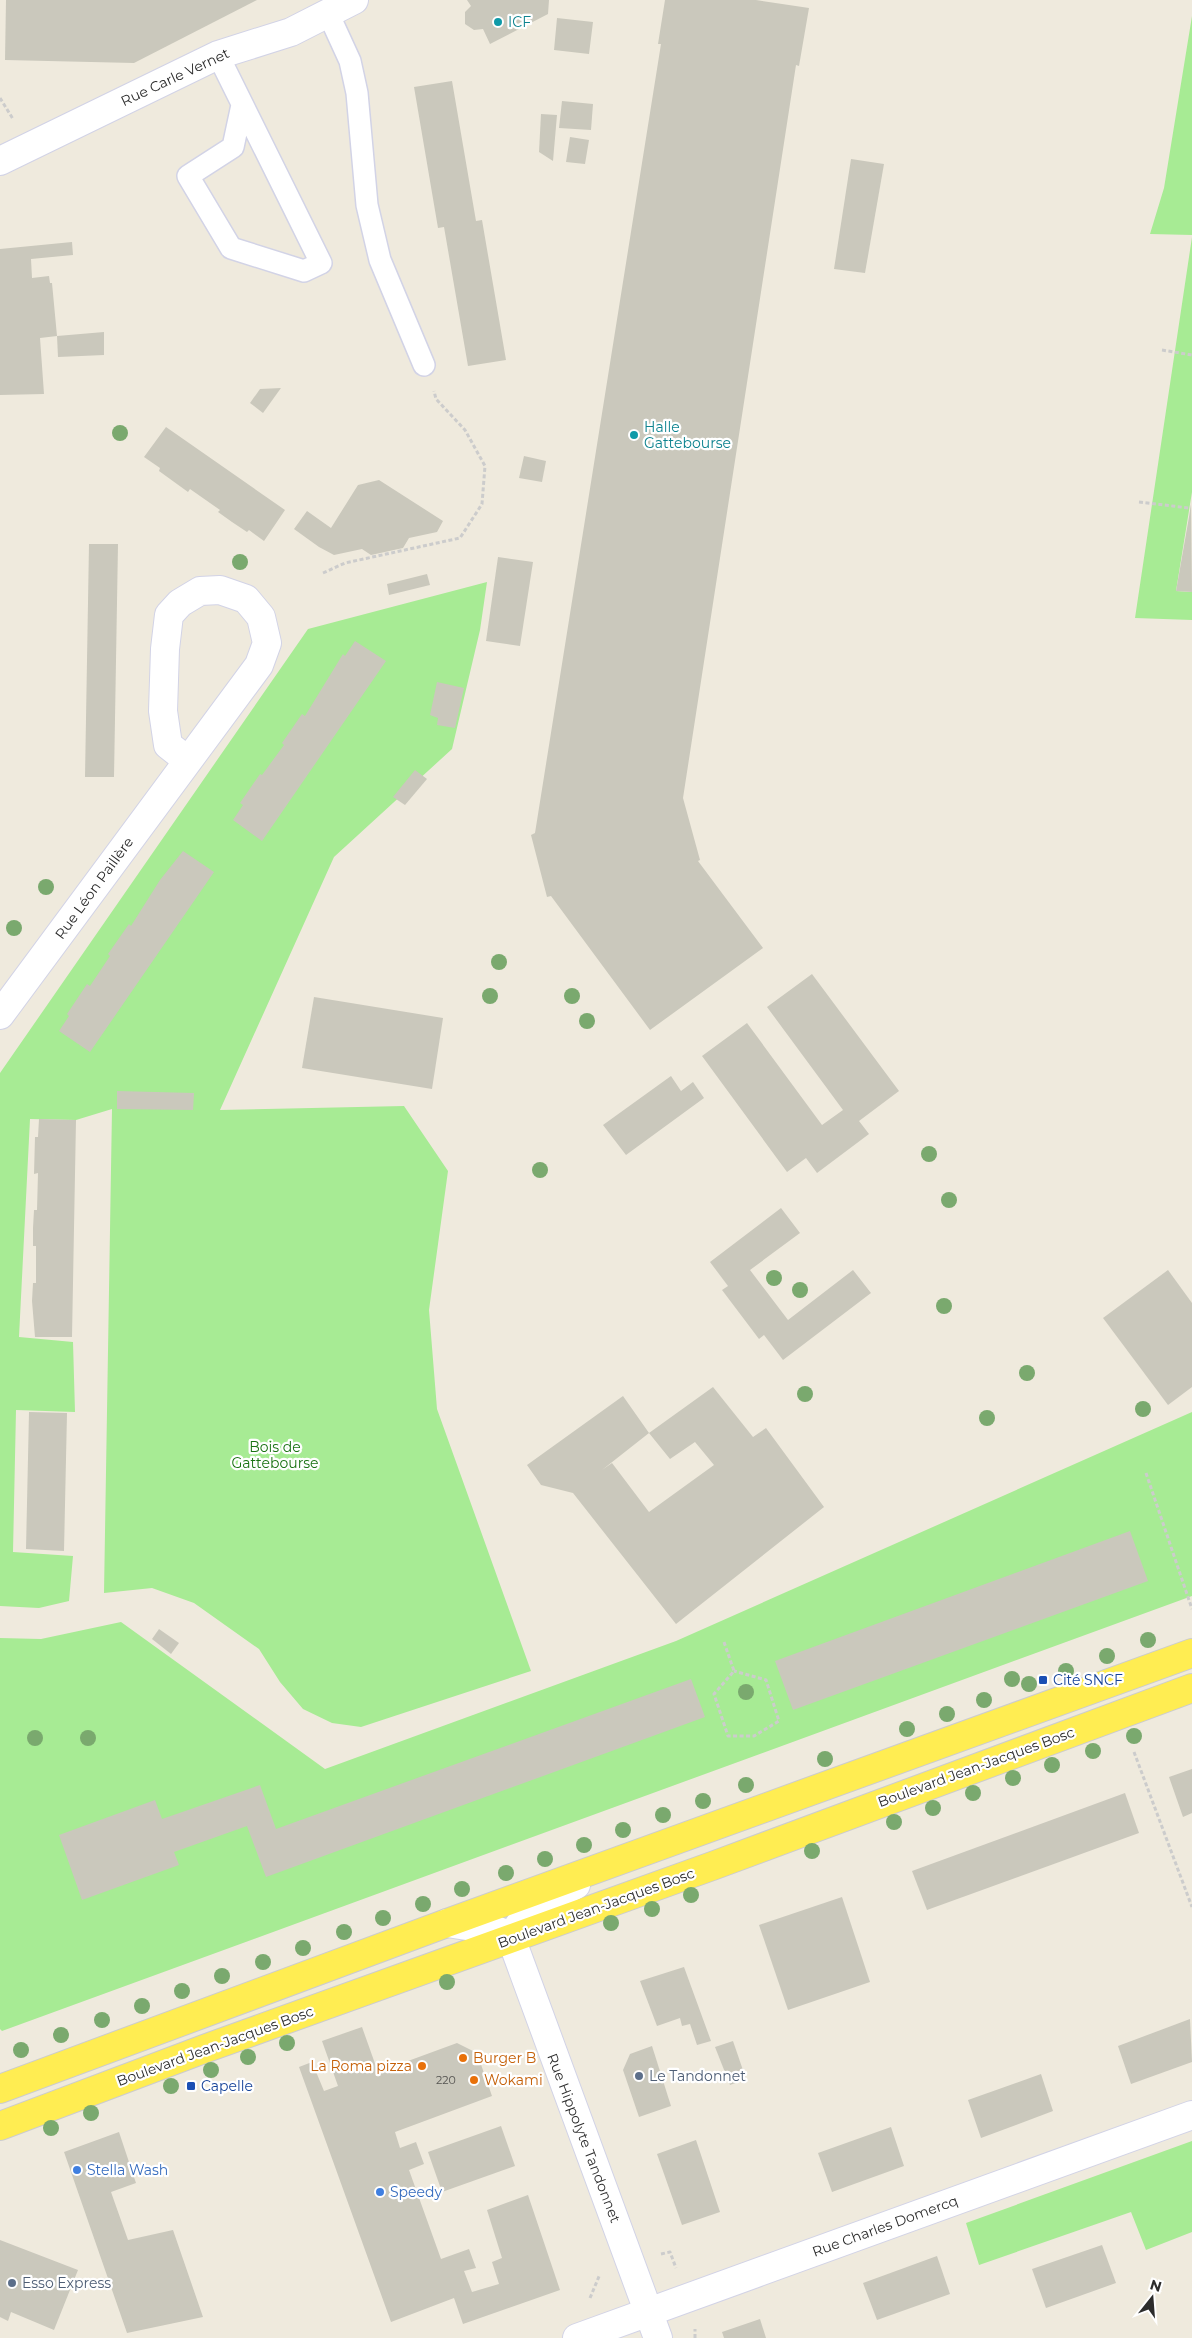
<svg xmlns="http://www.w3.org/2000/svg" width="1192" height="2338" viewBox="0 0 1192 2338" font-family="Montserrat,sans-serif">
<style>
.green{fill:#a7eb94}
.building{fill:#cac8bc;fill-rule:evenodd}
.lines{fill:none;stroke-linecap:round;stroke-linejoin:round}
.service-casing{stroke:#d2d3e6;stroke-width:24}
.minor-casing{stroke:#d2d3e6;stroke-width:30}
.primary-casing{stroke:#ccc;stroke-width:30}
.path{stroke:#ccc;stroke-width:3;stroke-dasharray:4 2.5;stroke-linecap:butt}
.service{stroke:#fff;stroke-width:21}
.minor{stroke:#fff;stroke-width:28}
.primary{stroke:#ffed52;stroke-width:28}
.tree{fill:#7aa96e}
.culture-dot{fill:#0f9aa8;stroke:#fff;stroke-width:2}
.transit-dot{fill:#1a4fb4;stroke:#fff;stroke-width:2}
.food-dot{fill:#e8710a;stroke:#fff;stroke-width:2}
.service-dot{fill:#5c6f8a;stroke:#fff;stroke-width:2}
.shop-dot{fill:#3f7fe0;stroke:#fff;stroke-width:2}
.labels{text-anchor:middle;stroke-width:4.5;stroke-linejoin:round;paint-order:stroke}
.number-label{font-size:11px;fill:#545350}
.culture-label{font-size:14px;fill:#0d838f;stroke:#fff;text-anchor:start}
.street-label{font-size:14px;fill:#2c2c2c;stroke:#fff}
.park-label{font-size:14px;fill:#1a7313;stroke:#fff}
.transit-label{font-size:14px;fill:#164399;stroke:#fff;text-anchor:start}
.food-label{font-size:14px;fill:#c56008;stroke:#fff;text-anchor:start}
.service-label{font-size:14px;fill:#4e5e75;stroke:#fff;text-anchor:start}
.shop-label{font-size:14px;fill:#366cbe;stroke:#fff;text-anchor:start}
</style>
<rect width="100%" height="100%" fill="#efeadd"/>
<!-- green -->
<g class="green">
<polygon points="1192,16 1192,235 1150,234 1164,188"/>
<polygon points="1192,237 1192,492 1176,591 1192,592 1192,620 1135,618"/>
<polygon points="487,582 480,630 452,749 334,857 220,1110 404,1106 448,1171 429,1310 437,1409 531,1671 361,1727 332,1723 303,1709 280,1682 259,1649 194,1603 152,1588 104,1593 112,1109 76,1120 30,1119 19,1337 73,1342 75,1412 16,1410 13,1552 73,1556 69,1601 39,1608 0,1606 0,1073 308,629"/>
<polygon points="1192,1412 1192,1596 2,2031 0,2029 0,1638 41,1639 121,1622 325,1769 676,1641"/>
<polygon points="1192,2141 1192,2232 1146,2250 1131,2212 979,2265 966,2223"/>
</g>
<!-- building -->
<g class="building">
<polygon points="6,0 257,0 134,63 5,60"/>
<polygon points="467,0 549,0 548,14 490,44 483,29 474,30 465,24 465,12 471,6"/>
<polygon points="665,0 756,0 809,8 799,66 796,65 683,798 700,860 698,861 763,948 650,1030 551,896 547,897 531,835 535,833 661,44 658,44"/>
<polygon points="557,18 593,22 589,54 554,50"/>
<polygon points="452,81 476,221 482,220 506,360 468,366 444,227 438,228 414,87"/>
<polygon points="562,101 593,104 591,130 559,128"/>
<polygon points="541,114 557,115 553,161 539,152"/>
<polygon points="570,137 589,140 585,164 566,162"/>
<polygon points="851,159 884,164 865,273 834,269"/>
<polygon points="72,242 73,255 31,259 32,278 49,276 50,283 52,283 57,336 40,338 44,394 0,395 0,249"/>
<polygon points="104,332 104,355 58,357 57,336"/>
<polygon points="281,388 263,413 250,403 260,389"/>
<polygon points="166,427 285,510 264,541 249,530 247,532 232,522 218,512 220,510 190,489 188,492 159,471 160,468 144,457"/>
<polygon points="524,456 546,461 542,482 519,478"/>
<polygon points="379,480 443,521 437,532 409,538 403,548 371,555 362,549 334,555 319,547 294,529 307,511 331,528 358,485"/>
<polygon points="1191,504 1192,592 1176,591 1189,517"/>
<polygon points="89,544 118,544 114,777 85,777"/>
<polygon points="498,557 533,562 520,646 486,641"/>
<polygon points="427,574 430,585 389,595 387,584"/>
<polygon points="355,641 386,661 262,841 233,820 243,805 240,803 260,774 262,775 284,745 282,743 302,714 305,716 343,654 345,656"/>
<polygon points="437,682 464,688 455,728 437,725 438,718 430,715"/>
<polygon points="415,770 427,779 405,805 393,797"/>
<polygon points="183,851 214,872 90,1052 59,1031 69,1016 67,1014 87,984 90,986 110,956 108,954 129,924 131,926 160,880"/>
<polygon points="812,974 899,1091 859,1121 869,1134 817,1173 806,1158 787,1172 702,1056 747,1023 822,1125 843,1110 767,1007"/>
<polygon points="314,997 443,1018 432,1089 302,1068"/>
<polygon points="671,1076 681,1091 693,1082 704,1098 626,1155 603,1125"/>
<polygon points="117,1091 194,1093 193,1110 117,1109"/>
<polygon points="39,1119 76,1120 72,1337 35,1337 32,1301 33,1283 36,1283 36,1246 33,1246 33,1228 34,1210 37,1210 38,1173 34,1174 35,1137 38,1137"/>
<polygon points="781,1208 800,1233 750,1270 788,1320 853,1270 871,1293 783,1360 764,1335 759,1339 722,1290 728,1286 710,1262"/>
<polygon points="1168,1270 1192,1303 1192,1387 1168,1405 1103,1318"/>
<path d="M 713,1387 L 753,1437 L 766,1428 L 824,1507 L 676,1624 L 573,1493 L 541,1485 L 527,1465 L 623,1396 L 649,1433 ZM 649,1433 L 670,1459 L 695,1442 L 714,1465 L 649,1512 L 612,1463 L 602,1470 Z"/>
<polygon points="29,1412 67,1413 64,1551 26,1549"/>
<polygon points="1130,1531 1148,1581 793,1710 775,1661"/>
<polygon points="159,1629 179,1643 171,1654 152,1639"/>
<polygon points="691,1679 705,1717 266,1877 247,1826 174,1852 179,1865 82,1900 59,1835 155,1800 162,1819 260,1785 276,1829"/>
<polygon points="1192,1769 1192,1813 1183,1817 1169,1777"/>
<polygon points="1125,1793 1139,1833 927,1910 912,1871"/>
<polygon points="842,1897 870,1982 788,2010 759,1925"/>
<polygon points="684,1967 711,2041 697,2045 690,2024 682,2026 680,2018 657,2026 640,1981"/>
<polygon points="1190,2019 1192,2062 1131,2084 1118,2046"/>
<polygon points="362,2027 378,2072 457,2043 477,2053 492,2096 395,2132 400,2148 416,2142 424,2164 409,2170 441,2259 469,2249 476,2268 464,2271 472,2292 499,2284 492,2262 502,2258 487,2210 528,2195 560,2290 463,2324 454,2298 391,2322 299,2067 312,2062 324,2091 338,2086 322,2041"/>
<polygon points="733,2041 746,2079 730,2085 715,2047"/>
<polygon points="652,2046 671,2106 639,2117 623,2070 630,2054"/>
<polygon points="1041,2074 1053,2111 981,2138 968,2100"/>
<polygon points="501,2126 515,2166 442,2192 428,2152"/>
<polygon points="891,2127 904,2166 832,2192 818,2153"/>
<polygon points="119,2132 136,2183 111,2192 128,2240 173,2230 203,2317 127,2333 64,2152"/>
<polygon points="696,2140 720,2212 682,2225 657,2154"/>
<polygon points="0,2240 78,2270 54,2330 11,2312 8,2321 0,2317"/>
<polygon points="1102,2245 1116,2283 1046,2308 1032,2269"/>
<polygon points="937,2256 950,2294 877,2320 863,2283"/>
<polygon points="760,2319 766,2338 724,2338 722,2332"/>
</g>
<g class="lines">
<!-- service casing -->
<g class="service-casing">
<g id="service">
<polyline points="328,13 350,61 357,93 367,205 380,260 424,365"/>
<polyline points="218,55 321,263 304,271 231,248 188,176 233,147 242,105"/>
</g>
</g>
<!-- minor casing -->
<g class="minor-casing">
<g id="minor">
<polyline points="0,161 218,55 291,32 354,0"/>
<polyline points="0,1015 259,665 267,643 261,617 246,599 220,590 200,591 180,603 169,615 165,649 163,711 168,745 187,760"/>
<polyline points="447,1923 499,1931 511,1938"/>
<polyline points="511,1938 658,2338"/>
<path d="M 511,1938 C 527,1907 546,1901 576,1885"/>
<polyline points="577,2338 1192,2115"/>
</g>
</g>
<!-- primary casing -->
<g class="primary-casing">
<g id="primary">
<polyline points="0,2089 447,1923 1192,1653"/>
<polyline points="0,2126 204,2049 715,1865 1192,1688"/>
</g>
</g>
<!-- path -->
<g class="path">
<polyline points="0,98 13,119"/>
<polyline points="1162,350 1192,355"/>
<polyline points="1139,502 1189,508"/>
<polyline points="323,573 345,563 460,538 482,504 485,466 465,430 436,399 434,391"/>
<polyline points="1146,1473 1192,1609"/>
<polyline points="724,1642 734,1671 714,1694 728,1736 754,1736 779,1721 766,1680 734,1671"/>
<polyline points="1134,1752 1192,1907"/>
<polyline points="661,2254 670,2252 676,2268"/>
<polyline points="590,2298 600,2274"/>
<polyline points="695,2338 695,2329"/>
</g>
<!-- service -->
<use href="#service" class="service"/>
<!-- minor -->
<use href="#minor" class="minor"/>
<!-- primary -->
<use href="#primary" class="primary"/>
</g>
<!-- trees -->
<g class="tree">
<circle cx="120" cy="433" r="8"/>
<circle cx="240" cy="562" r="8"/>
<circle cx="46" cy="887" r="8"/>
<circle cx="14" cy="928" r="8"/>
<circle cx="499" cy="962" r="8"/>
<circle cx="490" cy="996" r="8"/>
<circle cx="572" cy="996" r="8"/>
<circle cx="587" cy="1021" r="8"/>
<circle cx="929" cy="1154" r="8"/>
<circle cx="540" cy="1170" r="8"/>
<circle cx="949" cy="1200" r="8"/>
<circle cx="774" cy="1278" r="8"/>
<circle cx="800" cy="1290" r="8"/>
<circle cx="944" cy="1306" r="8"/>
<circle cx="1027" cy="1373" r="8"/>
<circle cx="805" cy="1394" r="8"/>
<circle cx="1143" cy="1409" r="8"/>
<circle cx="987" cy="1418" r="8"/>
<circle cx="1148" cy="1640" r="8"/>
<circle cx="1107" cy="1656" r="8"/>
<circle cx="1066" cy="1671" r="8"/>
<circle cx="1012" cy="1679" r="8"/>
<circle cx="1029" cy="1684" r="8"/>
<circle cx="746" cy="1692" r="8"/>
<circle cx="984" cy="1700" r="8"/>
<circle cx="947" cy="1714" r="8"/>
<circle cx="907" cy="1729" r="8"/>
<circle cx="1134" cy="1736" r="8"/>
<circle cx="35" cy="1738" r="8"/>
<circle cx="88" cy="1738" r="8"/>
<circle cx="1093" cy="1751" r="8"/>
<circle cx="825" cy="1759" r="8"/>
<circle cx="1052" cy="1765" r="8"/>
<circle cx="1013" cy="1778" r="8"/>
<circle cx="746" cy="1785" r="8"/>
<circle cx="973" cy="1793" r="8"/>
<circle cx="703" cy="1801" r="8"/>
<circle cx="933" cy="1808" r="8"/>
<circle cx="663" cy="1815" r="8"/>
<circle cx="894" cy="1822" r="8"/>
<circle cx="623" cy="1830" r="8"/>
<circle cx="584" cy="1845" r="8"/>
<circle cx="812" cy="1851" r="8"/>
<circle cx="545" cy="1859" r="8"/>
<circle cx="506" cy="1873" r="8"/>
<circle cx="462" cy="1889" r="8"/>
<circle cx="691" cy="1895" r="8"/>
<circle cx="423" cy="1904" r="8"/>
<circle cx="652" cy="1909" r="8"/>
<circle cx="383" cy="1918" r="8"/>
<circle cx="611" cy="1923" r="8"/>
<circle cx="344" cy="1932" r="8"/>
<circle cx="303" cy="1948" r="8"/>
<circle cx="263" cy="1962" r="8"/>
<circle cx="222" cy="1976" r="8"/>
<circle cx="447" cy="1982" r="8"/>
<circle cx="182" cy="1991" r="8"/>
<circle cx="142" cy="2006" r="8"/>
<circle cx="102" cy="2020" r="8"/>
<circle cx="61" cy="2035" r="8"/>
<circle cx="287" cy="2043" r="8"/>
<circle cx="21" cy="2050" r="8"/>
<circle cx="248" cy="2057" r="8"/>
<circle cx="211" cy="2070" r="8"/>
<circle cx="171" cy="2086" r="8"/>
<circle cx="91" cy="2113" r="8"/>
<circle cx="51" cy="2128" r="8"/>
</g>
<!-- markers -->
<g class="culture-dot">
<circle cx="498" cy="22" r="5"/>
<circle cx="634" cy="435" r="5"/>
</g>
<g class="transit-dot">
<rect x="1038" y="1675" width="10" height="10" rx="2.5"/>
<rect x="186" y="2081" width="10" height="10" rx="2.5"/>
</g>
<g class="food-dot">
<circle cx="463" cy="2058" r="5"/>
<circle cx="422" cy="2066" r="5"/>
<circle cx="474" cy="2080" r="5"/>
</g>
<g class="service-dot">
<circle cx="639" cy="2076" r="5"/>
<circle cx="12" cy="2283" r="5"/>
</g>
<g class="shop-dot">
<circle cx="77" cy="2170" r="5"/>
<circle cx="380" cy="2192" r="5"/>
</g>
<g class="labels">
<!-- number labels -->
<g class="number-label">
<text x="446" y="2084">220</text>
</g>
<!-- culture labels -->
<g class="culture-label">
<text x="508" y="27">ICF</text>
<text x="644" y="432">Halle<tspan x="644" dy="16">Gattebourse</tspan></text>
</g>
<!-- street labels -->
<g class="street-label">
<text transform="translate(175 77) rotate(-25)" y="5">Rue Carle Vernet</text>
<text transform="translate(94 888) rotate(-54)" y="5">Rue Léon Paillère</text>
<text transform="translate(976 1767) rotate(-20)" y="5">Boulevard Jean-Jacques Bosc</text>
<text transform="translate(596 1908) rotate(-20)" y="5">Boulevard Jean-Jacques Bosc</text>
<text transform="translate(215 2046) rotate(-20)" y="5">Boulevard Jean-Jacques Bosc</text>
<text transform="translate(584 2138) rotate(69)" y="5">Rue Hippolyte Tandonnet</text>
<text transform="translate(885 2226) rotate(-20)" y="5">Rue Charles Domercq</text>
</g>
<!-- park labels -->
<g class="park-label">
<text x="275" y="1452">Bois de<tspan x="275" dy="16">Gattebourse</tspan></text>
</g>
<!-- transit labels -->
<g class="transit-label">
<text x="1053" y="1685">Cité SNCF</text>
<text x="201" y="2091">Capelle</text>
</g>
<!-- food labels -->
<g class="food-label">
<text x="473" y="2063">Burger B</text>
<text x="412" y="2071" text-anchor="end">La Roma pizza</text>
<text x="484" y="2085">Wokami</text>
</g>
<!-- service labels -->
<g class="service-label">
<text x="649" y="2081">Le Tandonnet</text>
<text x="22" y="2288">Esso Express</text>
</g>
<!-- shop labels -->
<g class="shop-label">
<text x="87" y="2175">Stella Wash</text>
<text x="390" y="2197">Speedy</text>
</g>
</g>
<!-- north arrow -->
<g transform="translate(1152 2298) rotate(17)" stroke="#ffffff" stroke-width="4" paint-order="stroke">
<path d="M0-4L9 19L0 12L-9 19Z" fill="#2c2c2c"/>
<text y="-8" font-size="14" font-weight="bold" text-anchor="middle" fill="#2c2c2c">N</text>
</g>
</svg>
